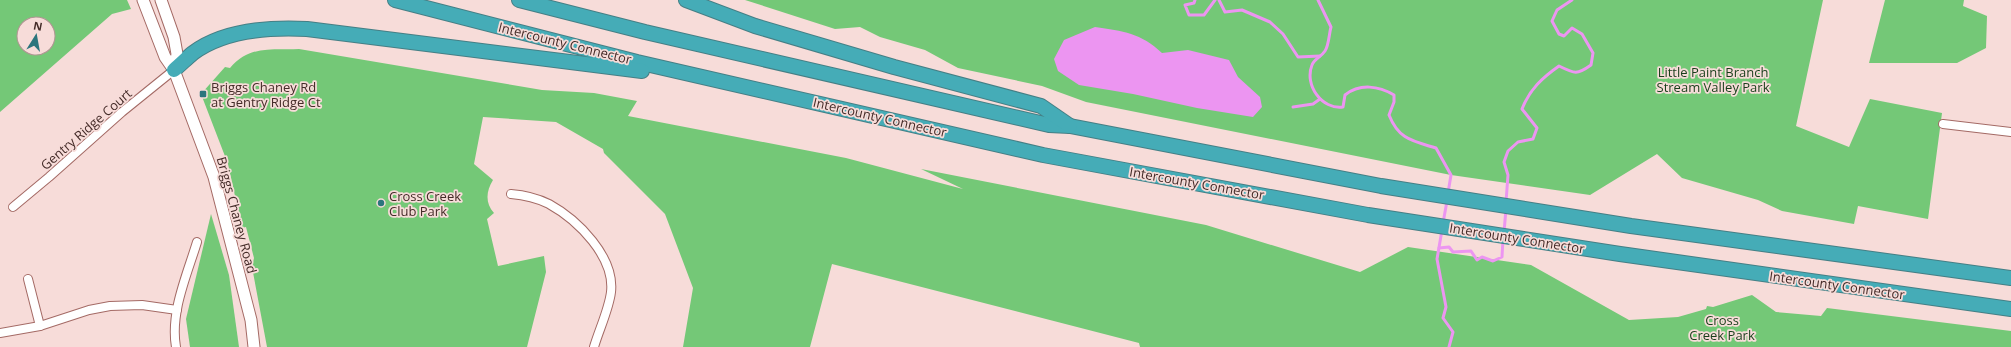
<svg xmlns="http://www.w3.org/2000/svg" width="2011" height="347" viewBox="0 0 2011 347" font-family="'Open Sans',sans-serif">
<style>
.green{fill:#74c877;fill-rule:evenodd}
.water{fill:#ec95f1}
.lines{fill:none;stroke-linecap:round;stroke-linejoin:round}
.stream{stroke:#ec95f1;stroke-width:3}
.street-casing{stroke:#a46a65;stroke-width:10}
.secondary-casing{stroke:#a46a65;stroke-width:13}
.highway-casing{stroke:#457f85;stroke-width:16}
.street{stroke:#fff;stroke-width:8}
.secondary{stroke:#fff;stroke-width:11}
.highway{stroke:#45acb7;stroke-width:14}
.poi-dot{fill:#2c757d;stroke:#f7dcd9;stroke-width:1.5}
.labels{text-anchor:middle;stroke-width:3.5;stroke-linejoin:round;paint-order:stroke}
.street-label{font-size:13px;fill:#442b28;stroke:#f7dcd9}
.park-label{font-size:13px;fill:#183e1a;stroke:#f7dcd9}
.poi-label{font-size:13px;fill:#442b28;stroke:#f7dcd9;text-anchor:start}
</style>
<rect width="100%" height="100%" fill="#f7dcd9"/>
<!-- green -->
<g class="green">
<path d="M 0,0 L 127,0 L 131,9 L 112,14 L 0,112 ZM 24,24 L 48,24 L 48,48 L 24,48 Z"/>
<polygon points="745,0 1823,0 1796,126 1849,147 1870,99 1942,113 1928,219 1858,206 1854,224 1782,211 1758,200 1682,178 1657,154 1590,195 1451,175 1086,102 1042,86 958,68 925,50 880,37 860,27 835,29"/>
<polygon points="1885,0 1964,0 1963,6 1987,16 1986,48 1957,63 1869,63"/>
<path d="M 299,49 L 542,90 L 594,93 L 637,101 L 628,116 L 846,158 L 963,189 L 921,169 L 1206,225 L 1360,272 L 1408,247 L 1531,265 L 1629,320 L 1678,317 L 1706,309 L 1707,306 L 1713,307 L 1752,295 L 1776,312 L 1821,316 L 1827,308 L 2011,331 L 2011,347 L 1140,347 L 1139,343 L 832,264 L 810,347 L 683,347 L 693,288 L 665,214 L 604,153 L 603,149 L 556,122 L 483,117 L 474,164 L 493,180 C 486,191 485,203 494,213 L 487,219 L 498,266 L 544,256 L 546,272 L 527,347 L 267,347 L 252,267 L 254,258 L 246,227 L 242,228 L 228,164 L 201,94 L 225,67 L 230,68 C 250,45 271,50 299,49 Z"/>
<polygon points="211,214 229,275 239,347 190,347 186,319"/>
</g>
<!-- water -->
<path class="water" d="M 1095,27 C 1123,31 1141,33 1162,53 L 1188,50 L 1229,60 L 1238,77 L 1260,97 L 1262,107 L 1253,117 L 1197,108 L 1133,94 L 1079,85 L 1058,71 L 1054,59 L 1064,40 Z"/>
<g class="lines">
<!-- stream -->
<g class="stream">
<polyline points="1195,0 1194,3 1185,5 1189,15 1204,15 1215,0"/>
<polyline points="1219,0 1225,12 1242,10 1270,22 1283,34 1298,57 1320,56"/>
<path d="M 1318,0 L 1331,27 C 1329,34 1329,45 1325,51 C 1321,57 1314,59 1312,65 C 1304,85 1322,110 1343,107 L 1345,95 C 1360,83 1379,86 1394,95 L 1394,102 L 1389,115 C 1399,140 1413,141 1436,148 L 1451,175 L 1448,193"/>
<polyline points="1293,107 1313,104 1320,99"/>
<path d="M 1506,202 L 1508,175 L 1504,162 L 1508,151 L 1518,142 L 1533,139 L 1537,128 L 1522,109 C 1530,89 1542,78 1559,66 C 1575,74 1577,75 1591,65 L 1593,53 L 1582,34 L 1572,28 L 1564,36 L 1559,34 L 1552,21 L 1557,10 L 1572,0"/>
<polyline points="1443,223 1447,201"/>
<polyline points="1442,230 1437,259 1446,307 1443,318 1453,332 1449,347"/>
<polyline points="1504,232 1506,209"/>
<polyline points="1439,248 1449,247 1453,252 1471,251 1477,260 1482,257 1493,261 1502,257 1503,239"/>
</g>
<!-- street casing -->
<g class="street-casing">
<g id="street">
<polyline points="1943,124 2011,132"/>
<path d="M 511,194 C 524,195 537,198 549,204 C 578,220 615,257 611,292 C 609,309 599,330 594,347"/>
<polyline points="13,207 49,177 122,112 174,70"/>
<polyline points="28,279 40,326"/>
<polyline points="0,333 40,326 89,310 110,306 142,305 177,310"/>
<path d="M 176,347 C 170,312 187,275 197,242"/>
</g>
</g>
<!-- secondary casing -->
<g class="secondary-casing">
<g id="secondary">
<polyline points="143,0 165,57 174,70 214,177 251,320 254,347"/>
<polyline points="161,0 174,37 177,54 174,70"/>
</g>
</g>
<!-- highway casing -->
<g class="highway-casing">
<g id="highway">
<polyline points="395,0 637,62 1043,155 1368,215 1620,254 2011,309"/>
<polyline points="519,0 645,32 1049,125 1070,126 1381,186 1631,226 2011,278"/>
<polyline points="686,0 755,26 894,67 1041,106 1070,126"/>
<path d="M 174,70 C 181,64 187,58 193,53 C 224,30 269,27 307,29 L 642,71"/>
</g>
</g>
<!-- street -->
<use href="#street" class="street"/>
<!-- secondary -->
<use href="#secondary" class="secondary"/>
<!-- highway -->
<use href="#highway" class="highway"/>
</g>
<!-- markers -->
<g class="poi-dot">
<rect x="199" y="90" width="8" height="8" rx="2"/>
<circle cx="381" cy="203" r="4"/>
</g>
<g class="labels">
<!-- street labels -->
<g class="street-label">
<text transform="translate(565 43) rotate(14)" y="5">Intercounty Connector</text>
<text transform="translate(880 117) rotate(13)" y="5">Intercounty Connector</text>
<text transform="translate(86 129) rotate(-41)" y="5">Gentry Ridge Court</text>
<text transform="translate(1197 183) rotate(10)" y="5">Intercounty Connector</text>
<text transform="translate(237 215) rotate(75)" y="5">Briggs Chaney Road</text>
<text transform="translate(1517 238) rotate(9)" y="5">Intercounty Connector</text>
<text transform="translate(1837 285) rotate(8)" y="5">Intercounty Connector</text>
</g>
<!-- park labels -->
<g class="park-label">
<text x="1713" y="77">Little Paint Branch<tspan x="1713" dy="15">Stream Valley Park</tspan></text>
<text x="1722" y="325">Cross<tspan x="1722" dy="15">Creek Park</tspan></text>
</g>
<!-- poi labels -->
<g class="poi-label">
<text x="211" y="92">Briggs Chaney Rd<tspan x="211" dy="15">at Gentry Ridge Ct</tspan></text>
<text x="389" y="201">Cross Creek<tspan x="389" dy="15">Club Park</tspan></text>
</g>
</g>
<!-- north arrow -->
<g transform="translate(36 36) rotate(11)"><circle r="19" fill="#f7dcd9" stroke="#af9592"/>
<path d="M0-3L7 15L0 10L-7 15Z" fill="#2c757d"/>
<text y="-6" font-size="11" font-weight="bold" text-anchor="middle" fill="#442b28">N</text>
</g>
</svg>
